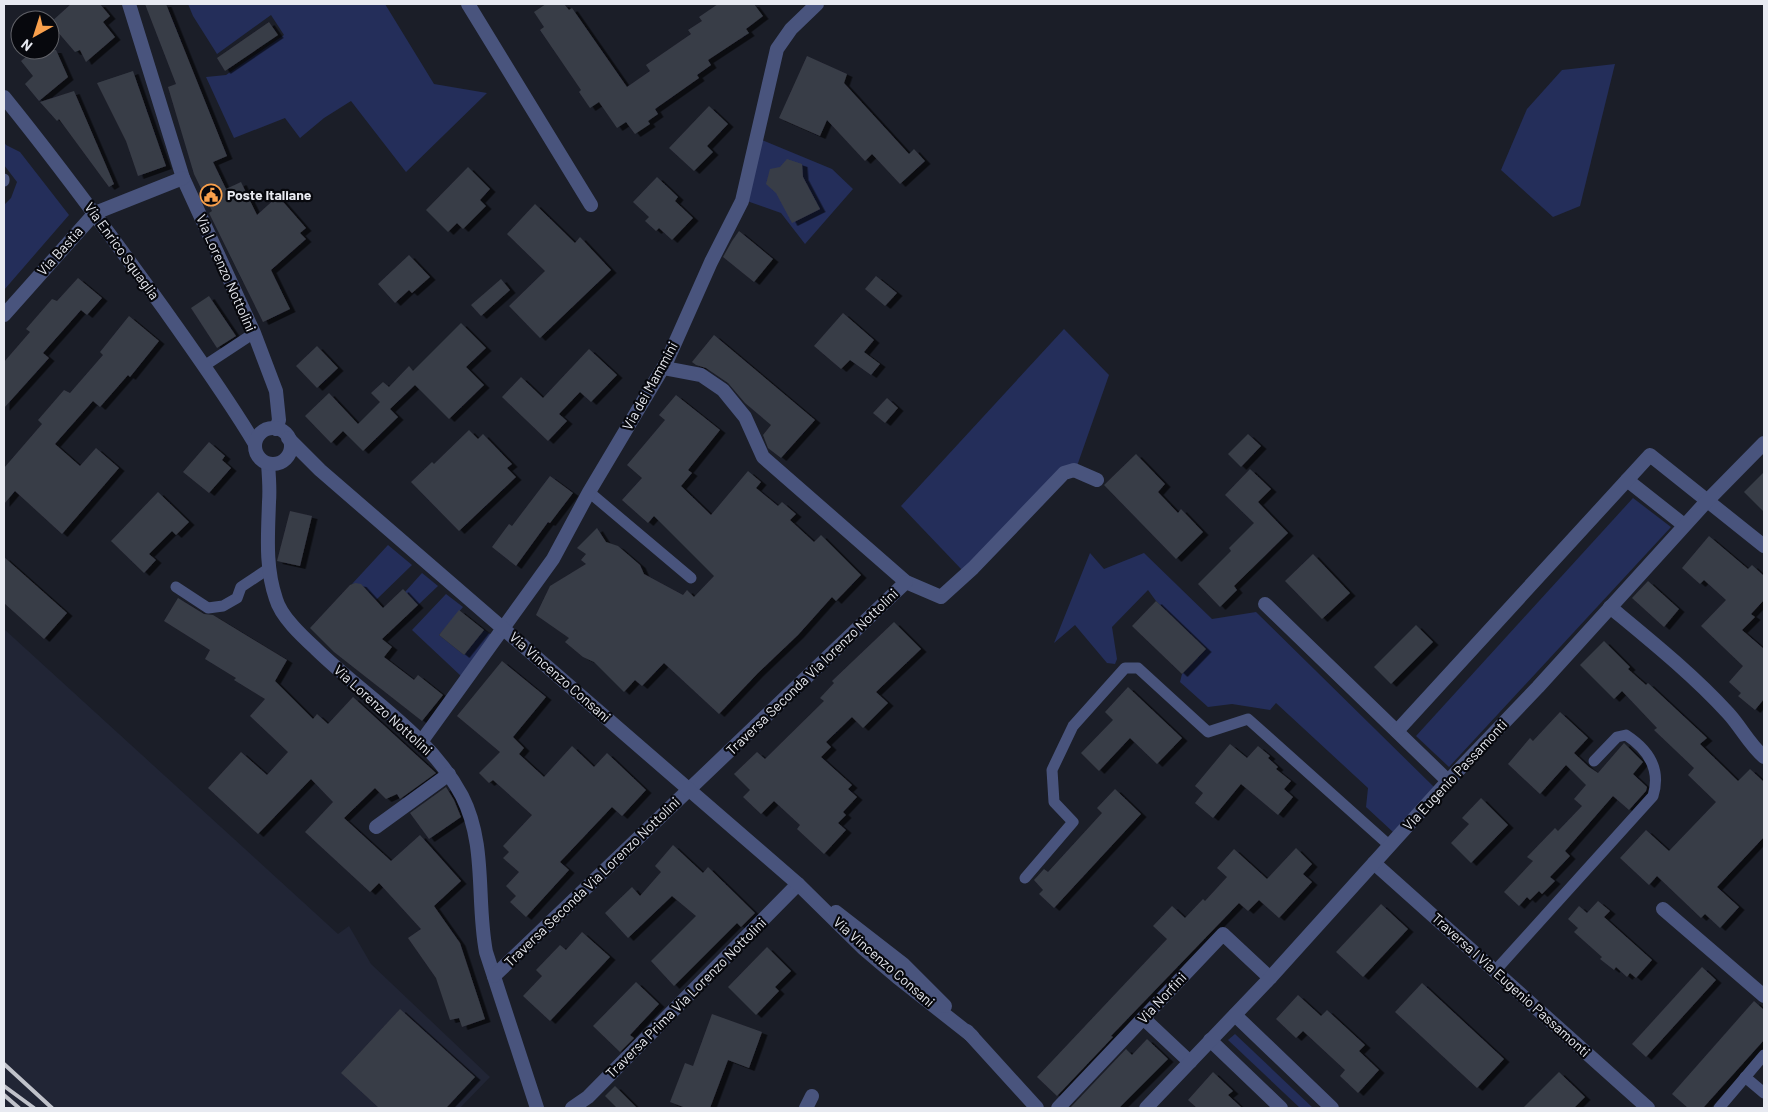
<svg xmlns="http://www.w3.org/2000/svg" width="1768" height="1112" viewBox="0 0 1768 1112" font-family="Barlow,sans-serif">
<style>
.built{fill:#212535}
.green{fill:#242e5a}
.building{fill:#393c47;filter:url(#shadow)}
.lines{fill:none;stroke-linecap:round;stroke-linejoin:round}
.service{stroke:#49547d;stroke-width:11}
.minor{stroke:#49547d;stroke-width:14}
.tertiary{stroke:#49547d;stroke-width:14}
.rail{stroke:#c0c2ca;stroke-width:4}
.labels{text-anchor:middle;stroke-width:4.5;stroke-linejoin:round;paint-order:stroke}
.poi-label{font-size:14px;font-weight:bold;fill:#e8eaf1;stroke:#07080d;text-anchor:start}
.street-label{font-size:14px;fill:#e8eaf1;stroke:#07080d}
</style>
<defs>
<filter id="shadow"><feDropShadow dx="5.5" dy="3" stdDeviation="0" flood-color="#0009"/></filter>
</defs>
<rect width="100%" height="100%" fill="#1b1e28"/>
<!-- built -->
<polygon class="built" points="4,629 338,934 349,926 371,964 490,1077 460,1108 4,1108"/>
<!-- green -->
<g class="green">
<polygon points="188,4 385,4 434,84 487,93 406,172 351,101 324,118 300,138 285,118 234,138 206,77 226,75 284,35 271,15 217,54 193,16"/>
<polygon points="1615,64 1580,206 1553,217 1501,170 1527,109 1562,70"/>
<polygon points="762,140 832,169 853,189 805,244 781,213 747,201"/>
<polygon points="4,142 6,145 20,152 69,215 4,290 4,205 11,198 17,182 4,165"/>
<polygon points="1064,329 1109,375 1077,466 962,570 901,506"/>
<polygon points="1633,498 1671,527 1449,767 1416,736"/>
<path d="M 388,545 L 412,565 L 376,600 C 369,593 363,582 352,584 Z"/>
<polygon points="1090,553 1104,569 1144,553 1212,619 1256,612 1434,787 1393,832 1366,807 1368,788 1276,703 1270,710 1232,704 1208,707 1180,682 1182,674 1206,649 1156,601 1148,590 1112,627 1117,659 1115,664 1107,663 1075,625 1054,643"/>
<polygon points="422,573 438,586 418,605 405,592"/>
<polygon points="446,594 463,607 439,635 464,655 484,630 492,635 461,676 412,630"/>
<polygon points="1235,1034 1313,1108 1300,1108 1228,1040"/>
</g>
<!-- building -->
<g class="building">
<polygon points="71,4 100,4 110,16 103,22 115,37 86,62 80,50 75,52 50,23"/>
<polygon points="145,4 166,4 227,156 213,162 226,189 241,182 257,215 278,196 306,228 300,233 306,239 271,270 290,309 263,322 209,213 212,211 194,174 168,87 176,84"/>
<polygon points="546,4 564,4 569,10 572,8 627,87 650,71 646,65 691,34 688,30 702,21 699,17 718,4 754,4 763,16 746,29 749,33 708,60 711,65 697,75 699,78 655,109 658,114 648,121 650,124 635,134 626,122 617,128 599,102 590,108 579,92 581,90 540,30 544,27 534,12"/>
<polygon points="269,22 278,35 225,71 217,58"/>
<polygon points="34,50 56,50 68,77 39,101 25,84 33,76 21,61"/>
<polygon points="807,56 847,74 844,83 909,154 914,149 925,161 900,184 872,154 865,161 827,120 820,136 779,118"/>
<polygon points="133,71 166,166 138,176 126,141 97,83"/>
<polygon points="74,91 114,184 109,187 59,119 57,121 40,102"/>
<polygon points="709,106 728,124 707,146 713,152 694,171 669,148"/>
<polygon points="787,159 802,164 803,177 820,209 792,223 776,193 766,184 770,169 780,167"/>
<polygon points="468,167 490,189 480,200 486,206 463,229 457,223 448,232 426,210"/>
<polygon points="657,177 678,197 675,201 693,218 672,240 659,228 656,231 645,221 649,217 633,202"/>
<polygon points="535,204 575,243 580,237 611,270 540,338 509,306 545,271 507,234"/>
<polygon points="739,231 773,259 754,282 723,257 732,241"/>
<polygon points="409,255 430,277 412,293 409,290 395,303 378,284"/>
<polygon points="876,276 897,293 885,306 865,289"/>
<polygon points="78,278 102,298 87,315 81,310 43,353 49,358 4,408 4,362 30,332 26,329 52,299 57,301"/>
<polygon points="501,279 510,290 481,316 471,305"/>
<polygon points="209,296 236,336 217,348 191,308"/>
<polygon points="843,313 874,340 864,352 880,364 871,375 850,360 841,369 814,346"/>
<polygon points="129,316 159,341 130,377 128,375 100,407 93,401 55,444 80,466 96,448 119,468 62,534 15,491 4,504 4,468 42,424 38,420 64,390 70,393 103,355 100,352"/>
<polygon points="461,323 486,348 466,367 484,385 449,419 415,385 390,409 398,417 363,451 343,431 331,443 305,416 329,393 358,424 380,402 371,393 383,382 389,387 409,366 413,371"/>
<polygon points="714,335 815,420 781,458 768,448 763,435 771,425 745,403 728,383 706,368 696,365 692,362"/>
<polygon points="317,346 338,368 317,388 296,366"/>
<polygon points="589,349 617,375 591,402 580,392 559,414 567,421 548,441 502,397 521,377 543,398"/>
<polygon points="676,395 720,430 688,470 692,473 681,486 711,515 748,471 761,482 756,488 778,506 782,502 796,514 790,520 814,542 821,535 861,575 836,601 832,597 798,635 758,673 719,714 664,663 642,686 635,680 624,692 594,662 583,657 565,642 569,638 536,615 550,586 586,564 581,560 586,554 577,548 597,528 606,542 618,546 640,565 644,574 683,595 687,590 694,597 714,576 654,516 648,523 622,500 642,478 627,465 665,420 659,415"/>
<polygon points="887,398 898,408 885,423 873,413"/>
<polygon points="469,430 478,439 483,434 512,464 507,468 516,477 459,531 411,482 432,462 434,464"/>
<polygon points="1248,434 1261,446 1241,467 1228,454"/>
<polygon points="209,442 225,456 222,460 231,468 209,493 183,472"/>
<polygon points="1136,454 1165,484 1158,492 1178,513 1181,509 1203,532 1176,559 1104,485"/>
<polygon points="1250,469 1271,489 1258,502 1288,533 1234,586 1237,590 1220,607 1198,584 1231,551 1229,548 1254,523 1225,495"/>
<polygon points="1764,472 1764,512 1744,492"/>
<polygon points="550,476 573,493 550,523 548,522 516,566 492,547 509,524 512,526"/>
<polygon points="158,492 189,522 176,535 172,531 149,554 156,560 144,573 111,541"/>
<polygon points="290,511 312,516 300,566 277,561"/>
<polygon points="1709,536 1748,569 1752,565 1764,576 1764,600 1751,614 1755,617 1742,630 1764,649 1764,699 1755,710 1738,696 1741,693 1729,682 1743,666 1701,626 1726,600 1704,580 1700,584 1682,568"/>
<polygon points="1313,554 1350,593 1322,619 1285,581"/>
<polygon points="4,557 67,613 44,639 4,603"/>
<polygon points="1648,581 1679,609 1664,627 1632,598"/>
<polygon points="355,583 361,584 383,608 403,589 418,605 382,639 392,647 384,657 414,680 418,675 443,695 422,721 334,652 310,628 350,585"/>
<polygon points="178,598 204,614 213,615 287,660 275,681 313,719 317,714 328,724 353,697 436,773 400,799 397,794 386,799 375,788 344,818 391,861 420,835 461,881 434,906 460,943 485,1019 462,1027 459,1018 450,1020 436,978 408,938 421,929 379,883 370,892 305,832 333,802 311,779 258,834 208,788 241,752 267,775 288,752 250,716 265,699 234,680 236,678 205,659 210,650 164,621"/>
<polygon points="1156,601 1206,649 1182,674 1132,626"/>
<polygon points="459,610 484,630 464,655 439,635"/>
<polygon points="894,622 921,649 876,692 888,703 863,728 852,717 826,742 831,747 821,757 852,785 848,789 857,797 843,812 846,815 838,823 846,830 824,854 797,829 800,825 774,801 761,814 743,797 750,790 734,774 757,752 765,759 824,701 820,698 834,683 832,681"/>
<polygon points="1416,625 1433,642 1391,684 1374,667"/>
<polygon points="1604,641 1630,667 1628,669 1646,685 1648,683 1707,738 1700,744 1738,781 1750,769 1764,782 1764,837 1717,887 1739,907 1720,928 1705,914 1701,918 1657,876 1649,885 1620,858 1646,830 1669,851 1716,802 1688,775 1694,768 1654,730 1657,728 1622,691 1614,699 1580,665"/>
<polygon points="502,661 546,697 513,737 524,748 519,754 544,777 572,746 594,767 607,753 646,790 622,816 612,807 560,862 569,870 526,917 510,902 516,896 506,886 519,872 503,858 509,852 503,846 532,815 493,780 489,783 479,773 500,752 457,716"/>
<polygon points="1128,687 1182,738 1157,764 1130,738 1099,771 1081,753 1113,720 1105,712"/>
<polygon points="1560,712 1588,738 1574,753 1589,767 1598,773 1624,743 1643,762 1633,774 1647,787 1646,791 1629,810 1613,796 1565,851 1570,856 1550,877 1555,881 1542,894 1539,891 1530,900 1527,897 1519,906 1504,892 1533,861 1527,857 1555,828 1558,831 1582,806 1574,799 1586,785 1566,765 1540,794 1508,764 1530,738 1533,741"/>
<polygon points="1230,744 1247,758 1258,746 1270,756 1268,758 1278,767 1276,769 1291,781 1284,789 1293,797 1278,815 1241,784 1213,818 1195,803 1203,793 1195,786"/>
<polygon points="446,787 454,800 461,817 429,839 410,813"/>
<polygon points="1115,789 1141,814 1054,908 1039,894 1043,890 1034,880 1044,869 1048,872 1102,813 1097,808"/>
<polygon points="1481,798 1508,825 1471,863 1451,843 1469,824 1462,818"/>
<polygon points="673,845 703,873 708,867 755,913 741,927 737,923 674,986 651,961 696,916 672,896 628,938 605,913 632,887 640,896 661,872 655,866"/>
<polygon points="1296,848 1312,864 1303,874 1312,882 1279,918 1259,900 1248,911 1239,903 1111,1036 1113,1037 1057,1096 1037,1077 1167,939 1153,926 1172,906 1185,918 1203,899 1205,901 1227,877 1217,868 1234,849 1267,879"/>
<polygon points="1598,901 1610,911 1604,917 1652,960 1636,978 1630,973 1627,977 1616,967 1614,970 1600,959 1602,957 1574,932 1578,928 1568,919 1579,906 1587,913"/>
<polygon points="1381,904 1408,929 1363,977 1336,952"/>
<polygon points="582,932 610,957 550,1021 523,996 542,976 536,970 560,945 566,950"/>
<polygon points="767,947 791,971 775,987 779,991 756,1015 728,987"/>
<polygon points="1702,967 1716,980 1646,1057 1632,1044"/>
<polygon points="636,982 659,1004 630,1035 634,1038 620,1052 593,1026"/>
<polygon points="1422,983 1504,1059 1477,1088 1395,1012"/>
<polygon points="1298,995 1321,1016 1327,1010 1365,1045 1359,1051 1379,1070 1358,1093 1340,1076 1345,1070 1303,1031 1296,1038 1276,1019"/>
<polygon points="1754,1001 1764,1010 1764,1040 1703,1108 1688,1108 1672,1094"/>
<polygon points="400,1009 475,1077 446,1108 379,1108 341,1073"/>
<polygon points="712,1014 762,1032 749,1068 728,1060 710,1108 686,1108 670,1102 685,1063 693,1066"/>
<polygon points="1147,1039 1168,1059 1119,1108 1070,1108 1126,1049 1132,1055"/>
<polygon points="1213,1072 1233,1091 1228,1095 1242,1108 1197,1108 1188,1100"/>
<polygon points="1559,1072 1585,1097 1574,1108 1523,1108"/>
<polygon points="615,1086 637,1108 617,1108 605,1096"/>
</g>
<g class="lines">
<!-- service -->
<g class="service">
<polyline points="4,179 4,181"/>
<polyline points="204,366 254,333"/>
<polyline points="589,492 691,578"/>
<polyline points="176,587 208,608 223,606 237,598 241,587 268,569"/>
<polyline points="1025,878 1073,822 1054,802 1052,770 1073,726 1125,668 1138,668 1208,732 1248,719 1390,846"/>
<path d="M 1495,971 L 1653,796 C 1661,770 1649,750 1626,735 L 1617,737 L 1594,761"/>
<polyline points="1745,1077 1764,1093"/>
<polyline points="1719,1108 1764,1055"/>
</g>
<!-- minor -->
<g class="minor">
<polyline points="129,4 183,178 254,333 276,391 279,420 276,429"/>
<polyline points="468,4 591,205"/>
<polyline points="4,315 95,213 183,178"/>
<polyline points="664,368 701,375 723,390 745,417 763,457 906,582 941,597 973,568 1064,473 1074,470 1097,480"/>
<path d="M 268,464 C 269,476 270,489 269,502 C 268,535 265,567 276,599 C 281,617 303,637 316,649 C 365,697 429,734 462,796 C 487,845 476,900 486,952 L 537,1108"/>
<polyline points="1627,480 1684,525"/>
<polyline points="1265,604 1448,781"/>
<path d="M 1610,607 C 1651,641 1692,674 1728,713 C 1741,727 1749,744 1764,757"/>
<polyline points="1397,731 1650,455 1764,546"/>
<polyline points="421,742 553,559 589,492 667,361 711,262 742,201 777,49 791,29 817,4"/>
<polyline points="376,827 449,774"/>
<polyline points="1374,863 1648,1108"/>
<polyline points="1663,909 1764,996"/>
<polyline points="494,976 906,582"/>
<polyline points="1235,1015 1332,1108"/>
<polyline points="1143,1018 1190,1062"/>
<polyline points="1210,1040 1281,1108"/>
<polyline points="572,1108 588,1097 798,884"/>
<polyline points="806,1108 812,1096"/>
<polyline points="1058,1108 1223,934 1270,978"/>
<polyline points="1146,1108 1270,978 1448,781 1538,687 1707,501 1764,443"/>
</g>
<!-- tertiary -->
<g class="tertiary">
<path d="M 4,97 C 60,166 112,237 164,309 C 195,353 227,397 255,444"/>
<circle cx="273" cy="446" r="18"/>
<polyline points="288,438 320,470 798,884 864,949 897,977 972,1036"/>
<polyline points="836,912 903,964 945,1006"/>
<polyline points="967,1031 1037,1108"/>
</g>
<!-- rail -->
<g class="rail">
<polyline points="4,1064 52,1108"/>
<polyline points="4,1086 34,1108"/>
<polyline points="4,1095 19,1108"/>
</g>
</g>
<!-- icons -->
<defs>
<g id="civic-ring" transform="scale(1.125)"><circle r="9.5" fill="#07080d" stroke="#f9a04c" stroke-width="1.5"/><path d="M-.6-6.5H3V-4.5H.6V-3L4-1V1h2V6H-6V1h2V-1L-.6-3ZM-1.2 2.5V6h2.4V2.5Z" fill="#f9a04c"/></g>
</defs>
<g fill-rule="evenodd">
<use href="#civic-ring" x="211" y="195"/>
</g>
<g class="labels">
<!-- poi labels -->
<g class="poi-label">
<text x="227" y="200">Poste Italiane</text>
</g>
<!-- street labels -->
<g class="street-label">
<text transform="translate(60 251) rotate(-48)" y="5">Via Bastia</text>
<text transform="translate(122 251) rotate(54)" y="5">Via Enrico Squaglia</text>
<text transform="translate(226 273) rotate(66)" y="5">Via Lorenzo Nottolini</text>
<text transform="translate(650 386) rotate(-61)" y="5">Via dei Mammini</text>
<text transform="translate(812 672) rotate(-44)" y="5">Traversa Seconda Via lorenzo Nottolini</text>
<text transform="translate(560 677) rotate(41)" y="5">Via Vincenzo Consani</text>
<text transform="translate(383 710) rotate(42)" y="5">Via Lorenzo Nottolini</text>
<text transform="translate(1455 775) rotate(-47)" y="5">Via Eugenio Passamonti</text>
<text transform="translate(592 882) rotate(-44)" y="5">Traversa Seconda Via Lorenzo Nottolini</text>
<text transform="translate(884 962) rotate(41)" y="5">Via Vincenzo Consani</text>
<text transform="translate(1511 985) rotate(42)" y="5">Traversa I Via Eugenio Passamonti</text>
<text transform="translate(686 998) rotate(-45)" y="5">Traversa Prima Via Lorenzo Nottolini</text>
<text transform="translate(1162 998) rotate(-47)" y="5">Via Norfini</text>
</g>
</g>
<!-- border -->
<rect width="1768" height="1112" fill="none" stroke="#e8eaf1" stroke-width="10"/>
<!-- north arrow -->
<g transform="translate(35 35) rotate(219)"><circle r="24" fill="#07080d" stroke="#616268"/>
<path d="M0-4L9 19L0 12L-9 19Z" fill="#f9a04c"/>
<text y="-8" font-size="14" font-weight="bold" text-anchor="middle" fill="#e8eaf1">N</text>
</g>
</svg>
